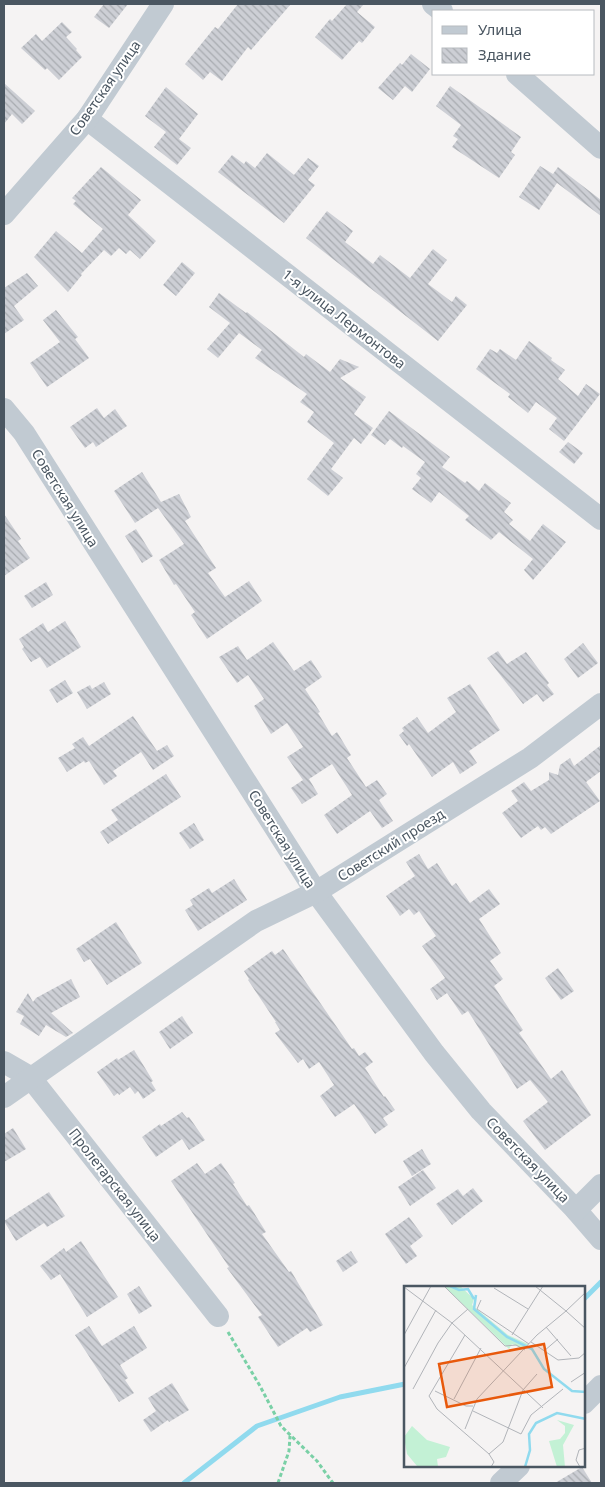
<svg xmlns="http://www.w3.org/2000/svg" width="605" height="1487" viewBox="0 0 605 1487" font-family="'Noto Sans',sans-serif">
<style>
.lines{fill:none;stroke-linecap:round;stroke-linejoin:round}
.stream{stroke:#90daee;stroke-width:5}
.building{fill:url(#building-back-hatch)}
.path{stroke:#7ad0a6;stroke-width:3;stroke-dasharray:4 2.5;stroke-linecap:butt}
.minor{stroke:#c1cad2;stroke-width:22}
.labels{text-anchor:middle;stroke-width:4;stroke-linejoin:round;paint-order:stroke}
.street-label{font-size:14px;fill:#4a5661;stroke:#fff}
.inset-river{fill:none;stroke:#90daee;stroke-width:2.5}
.inset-road{fill:none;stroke:#b1b4b9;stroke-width:1}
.view{fill:#e8590c;fill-opacity:0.15;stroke:#e8590c;stroke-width:2.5}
.inset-edge{fill:none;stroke:#4a5661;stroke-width:2.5}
</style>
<defs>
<pattern id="building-back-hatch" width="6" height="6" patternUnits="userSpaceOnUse" patternTransform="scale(1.25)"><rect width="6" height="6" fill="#cdcfd5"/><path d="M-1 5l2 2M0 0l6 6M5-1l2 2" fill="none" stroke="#a8abb0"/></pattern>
</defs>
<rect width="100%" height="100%" fill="#f5f3f3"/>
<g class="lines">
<!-- stream -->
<g class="stream">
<polyline points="584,1299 601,1282"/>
<polyline points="184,1483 257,1426 340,1397 405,1384"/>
</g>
</g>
<!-- building -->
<g class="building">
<polygon points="104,4 128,4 109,28 94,17"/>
<polygon points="238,4 291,4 251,50 248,47 222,81 210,72 203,80 185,64 215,27 218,29"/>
<polygon points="347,4 364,4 357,12 375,27 362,43 359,41 342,60 315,37 330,19 332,21"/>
<polygon points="62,22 72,32 66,37 77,49 76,50 82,57 59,80 47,68 45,70 21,48 36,34 42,41"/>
<polygon points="411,54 430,69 412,92 405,86 393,100 378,88 400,63 402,65"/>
<polygon points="4,83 35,111 22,124 12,114 4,124"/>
<polygon points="450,86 521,137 511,152 515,155 499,178 452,147 458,139 453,136 461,125 436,106"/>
<polygon points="166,87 198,114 179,139 191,148 177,165 154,147 166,132 145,116"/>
<polygon points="267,153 294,175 308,158 319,166 308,180 315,185 284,223 218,172 232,155 244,164 246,161 255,168"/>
<polygon points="540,166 553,174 558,167 601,200 601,216 557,183 539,210 519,197"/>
<polygon points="101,167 141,200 128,215 156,241 140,259 130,250 126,254 119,248 111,256 104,250 81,274 82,275 68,292 34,257 56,231 82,253 103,229 73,204 76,201 72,198"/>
<polygon points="327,211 353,231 345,242 373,264 380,255 410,278 433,249 447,260 428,284 452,302 456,296 467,305 438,341 306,238"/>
<polygon points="182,262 195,273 176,296 163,285"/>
<polygon points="27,273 38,286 14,306 24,320 4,334 4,288"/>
<polygon points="219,293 246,313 247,312 304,357 306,354 330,372 340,359 359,367 340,378 366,397 354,414 373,428 361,444 354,438 331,469 343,478 328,496 307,479 334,443 307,422 314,412 300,402 307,394 255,358 262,350 239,333 218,358 207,349 230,323 209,307"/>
<polygon points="56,310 78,337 75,339 89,358 47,387 30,363 60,342 43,320"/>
<polygon points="529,341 552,358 551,360 565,370 558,379 578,396 586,384 600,394 564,441 549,429 557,418 536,402 528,413 508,397 510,394 476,369 490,349 497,353 500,349 516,360"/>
<polygon points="97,408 104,418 115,409 127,426 96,447 93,442 85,448 70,427"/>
<polygon points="389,411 450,457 442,467 465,483 467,481 479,491 485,483 511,503 504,512 513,520 509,524 530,541 543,524 566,542 533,580 524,570 533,559 499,532 491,540 465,520 469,516 439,492 431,503 412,489 421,478 416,474 425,462 403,446 402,448 390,439 385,445 371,435"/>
<polygon points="568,442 583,453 574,464 559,452"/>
<polygon points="142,472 161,502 179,494 191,517 185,521 216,568 208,573 225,597 249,581 262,601 207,639 191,615 195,612 176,584 174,585 159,560 184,544 158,508 135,523 114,491"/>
<polygon points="4,514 21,539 18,541 30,558 4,576"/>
<polygon points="136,529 153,556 142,563 125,536"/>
<polygon points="46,582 53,595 32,608 24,596"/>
<polygon points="65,621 81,647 47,668 40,657 31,662 22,649 24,647 19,639 43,623 48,632"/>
<polygon points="273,642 294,671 311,660 322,677 305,689 320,712 318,713 332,736 337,732 351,755 347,758 366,787 377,780 387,794 379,800 393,821 382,828 370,811 337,834 324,815 352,795 332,764 309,779 318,794 302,804 291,788 303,780 287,757 303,747 287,723 271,734 254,706 264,699 248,675 237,683 219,657 238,646 247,660"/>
<polygon points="583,643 598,663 578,678 564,659"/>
<polygon points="498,651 507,664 526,652 549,683 547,685 554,694 543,702 537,694 523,704 487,658"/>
<polygon points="65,680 73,693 57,703 49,690"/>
<polygon points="104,682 111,694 87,709 77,692 90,685 92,689"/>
<polygon points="470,684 500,730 469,751 477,763 460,774 453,762 432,777 409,744 407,746 399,735 404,731 402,728 417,717 428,733 456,712 447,698"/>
<polygon points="133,716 157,751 167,745 174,756 153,770 141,752 113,771 117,776 104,785 89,761 85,763 84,761 67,772 58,758 75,748 72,744 83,737 89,746"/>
<polygon points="601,745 601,771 586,782 600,801 551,834 545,827 541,830 538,826 521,838 502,813 518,801 511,791 524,782 531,791 549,780 549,772 558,775 560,765 570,758 574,766"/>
<polygon points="166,774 181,797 108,844 100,832 118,820 111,810"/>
<polygon points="194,823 204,840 190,849 179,833"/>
<polygon points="419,854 428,869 437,863 452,886 456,883 470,903 489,889 500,904 479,919 501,953 490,961 503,979 494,986 523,1030 519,1033 551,1079 562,1070 591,1115 545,1150 523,1121 548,1102 530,1080 517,1089 468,1011 462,1015 447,993 437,1000 430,989 445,978 422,946 436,936 419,911 414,915 409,909 400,916 386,896 415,876 406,862"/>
<polygon points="234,879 247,900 198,931 185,910 193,905 190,900 209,888 212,893"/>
<polygon points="116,922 142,963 107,985 90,959 84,962 76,949"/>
<polygon points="283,949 352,1049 354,1048 359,1056 365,1052 373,1062 365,1068 384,1097 385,1096 395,1110 383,1118 388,1125 375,1134 354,1104 335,1117 320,1096 334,1085 319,1062 309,1069 303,1059 298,1063 275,1033 280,1030 275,1022 276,1022 248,980 249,979 244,971 272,951 275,955"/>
<polygon points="558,968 574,991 561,1000 545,978"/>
<polygon points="71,979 80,997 51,1013 73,1033 66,1037 46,1025 39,1036 20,1024 24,1016 16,1012 28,993 33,1002 36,998"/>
<polygon points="182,1016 193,1033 170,1049 159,1032"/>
<polygon points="134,1050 153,1081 151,1082 156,1090 143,1099 138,1091 135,1094 130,1087 119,1095 118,1093 114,1096 97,1072 117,1058 118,1060"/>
<polygon points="182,1112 187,1118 189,1117 205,1140 189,1150 182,1139 156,1157 142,1137 160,1124 161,1126"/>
<polygon points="13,1128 26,1149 4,1162 4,1134"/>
<polygon points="422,1149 431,1164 412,1176 403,1161"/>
<polygon points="197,1163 205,1174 221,1163 235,1183 233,1184 247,1206 249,1205 266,1232 262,1234 289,1272 291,1271 323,1325 310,1332 307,1328 278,1347 258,1317 262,1315 227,1268 229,1267 171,1181"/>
<polygon points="423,1170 436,1188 410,1206 398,1187"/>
<polygon points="473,1188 483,1201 452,1225 436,1204 458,1189 463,1196"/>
<polygon points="49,1192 65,1216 47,1227 44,1223 16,1241 4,1221"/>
<polygon points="409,1217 423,1236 410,1246 417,1256 406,1264 385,1234"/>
<polygon points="81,1241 118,1297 87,1317 60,1274 51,1280 40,1266 64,1248 66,1252"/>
<polygon points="351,1251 358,1262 343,1272 336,1261"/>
<polygon points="139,1286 152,1306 139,1314 127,1294"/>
<polygon points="89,1326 102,1346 134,1326 147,1348 120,1365 128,1378 125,1380 134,1393 119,1402 75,1335"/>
<polygon points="172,1383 189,1410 169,1422 168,1420 151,1432 143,1420 156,1411 148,1398"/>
<polygon points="582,1467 592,1483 555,1483"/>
</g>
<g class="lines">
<!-- path -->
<g class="path">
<polyline points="228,1332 260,1386 281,1426 317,1461 333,1483"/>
<polyline points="278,1483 289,1451 290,1436"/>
</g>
<!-- minor -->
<g class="minor">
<polyline points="433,4 442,11"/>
<polyline points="517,74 601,148"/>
<polyline points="87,119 601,519"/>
<polyline points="4,214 87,119 163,4"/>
<polyline points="4,409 24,433 316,892 434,1053 481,1111 576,1210 601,1239"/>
<polyline points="4,1062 30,1077 218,1316"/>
<polyline points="4,1097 256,921 316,892 530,758 601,704"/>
<polyline points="576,1210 601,1185"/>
<polyline points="584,1403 601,1386"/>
<polyline points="501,1483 519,1466"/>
</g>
</g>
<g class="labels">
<!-- street labels -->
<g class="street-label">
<text transform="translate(105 88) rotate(-55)" y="5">Советская улица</text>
<text transform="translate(344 319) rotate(38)" y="5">1-я улица Лермонтова</text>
<text transform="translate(65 498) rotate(58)" y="5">Советская улица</text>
<text transform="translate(282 839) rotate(58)" y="5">Советская улица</text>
<text transform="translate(391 845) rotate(-32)" y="5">Советский проезд</text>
<text transform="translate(528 1160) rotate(46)" y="5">Советская улица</text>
<text transform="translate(115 1185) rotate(52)" y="5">Пролетарская улица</text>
</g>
</g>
<!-- overview -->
<g transform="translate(404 1286)">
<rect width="181" height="181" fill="#f5f3f3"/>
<path d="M 40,0 L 56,0 L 70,13 L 68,19 L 104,49 L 124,58 L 120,63 L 108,58 L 105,63 Z" fill="#c3f1d5"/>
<path d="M 153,134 L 170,139 L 159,159 L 161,181 L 153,181 L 145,155 L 156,153 L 161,147 L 161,140 ZM 8,140 L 23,154 L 46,161 L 42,171 L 33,173 L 34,181 L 13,180 L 3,168 L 0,151 Z" fill="#c3f1d5"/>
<path class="inset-river" d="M 46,0 L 55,4 L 64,3 L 70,13M 72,9 L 70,23 L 103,51 L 128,63 L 140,83 L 168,105 L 182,106M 121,181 L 126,164 L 125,148 L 132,137 L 153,127 L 182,133"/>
<path class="inset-road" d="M 40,0 L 101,60 L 112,59 L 121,64M 0,1 L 48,37 L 139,122M 90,2 L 124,23M 182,6 L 162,25 L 182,43M 77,14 L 73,23 L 125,58M 142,41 L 167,70M 0,49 L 27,0M 61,49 L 25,110 L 33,123 L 85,168 L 90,176 L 87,181M 108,49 L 139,0M 127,56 L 154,74 L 175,72 L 182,66M 140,65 L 154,53M 0,82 L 32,24M 167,96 L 182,86M 9,103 L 34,57 L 48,37 L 64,23M 31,105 L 62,120 L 69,120M 50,113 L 77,62M 69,125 L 117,148 L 127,129 L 159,103M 61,143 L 73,113 L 133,49 L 162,25 L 131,0M 85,168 L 99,156 L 119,104 L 133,88M 176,181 L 172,174 L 175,164 L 182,162"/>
<path class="view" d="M 140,58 L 148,101 L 43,121 L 35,78 Z"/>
<rect width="181" height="181" class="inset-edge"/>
</g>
<!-- border -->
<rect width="605" height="1487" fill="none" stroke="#4a5661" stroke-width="10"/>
<!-- legend -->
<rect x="432" y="10" width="162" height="65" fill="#ffffff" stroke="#b7bbc0"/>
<rect x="442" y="26" width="25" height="8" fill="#c1cad2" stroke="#b7bbc0"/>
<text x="478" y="35" font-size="15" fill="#4a5661">Улица</text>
<rect x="442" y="48" width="25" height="15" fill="url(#building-back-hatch)" stroke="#b7bbc0"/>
<text x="478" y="60" font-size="15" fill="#4a5661">Здание</text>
</svg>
